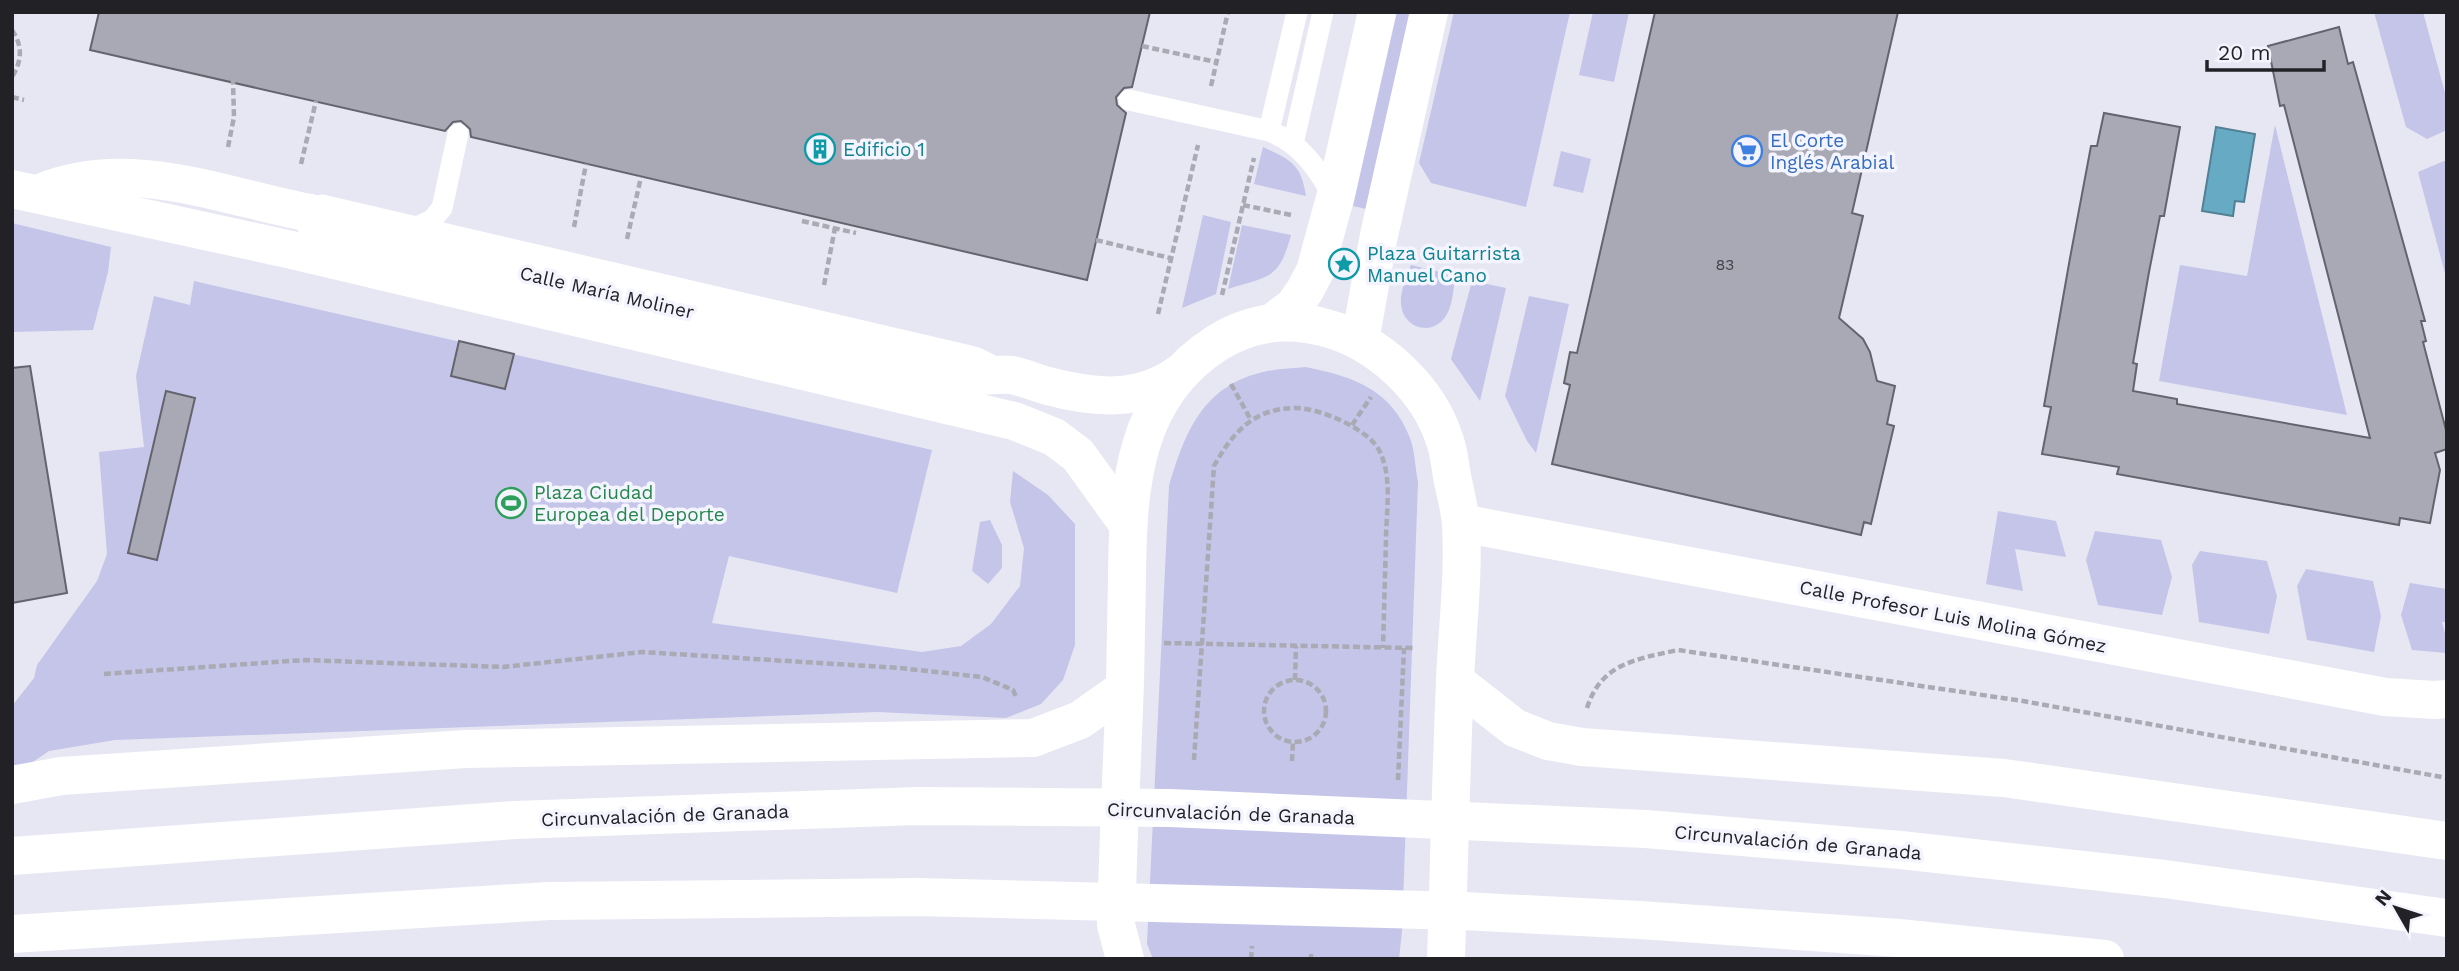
<svg xmlns="http://www.w3.org/2000/svg" width="2459" height="971" viewBox="0 0 2459 971" font-family="'Work Sans',sans-serif">
<style>
.green{fill:#c4c5e9}
.water{fill:#67aac4;stroke:#528195;stroke-width:2}
.building{fill:#a9a9b5;stroke:#64646e;stroke-width:2}
.lines{fill:none;stroke-linecap:round;stroke-linejoin:round}
.path{stroke:#a9aab3;stroke-width:4.5;stroke-dasharray:7 3.5;stroke-linecap:butt}
.service{stroke:#fff;stroke-width:21}
.secondary{stroke:#fff;stroke-width:38}
.primary{stroke:#fff;stroke-width:38}
.motorway{stroke:#fff;stroke-width:38}
.labels{text-anchor:middle;stroke-width:7;stroke-linejoin:round;paint-order:stroke}
.number-label{font-size:16px;fill:#44444a}
.shop-label{font-size:19px;fill:#366cbe;stroke:#f4f4fe;text-anchor:start}
.culture-label{font-size:19px;fill:#0d838f;stroke:#f4f4fe;text-anchor:start}
.street-label{font-size:19px;fill:#222226;stroke:#f4f4fe}
.leisure-label{font-size:19px;fill:#27864d;stroke:#f4f4fe;text-anchor:start}
</style>
<rect width="100%" height="100%" fill="#e6e7f3"/>
<!-- green -->
<g class="green">
<polygon points="1397,12 1411,12 1366,209 1353,206"/>
<polygon points="1454,12 1570,12 1526,207 1431,183 1419,163"/>
<polygon points="1593,12 1629,12 1614,82 1579,75"/>
<polygon points="2374,12 2423,12 2447,100 2447,130 2427,139 2406,127"/>
<polygon points="2275,125 2347,415 2159,381 2180,265 2247,276"/>
<path d="M 1263,147 C 1291,160 1301,164 1306,196 L 1254,184 Z"/>
<polygon points="1561,151 1591,159 1583,193 1553,186"/>
<polygon points="2444,161 2447,162 2447,281 2418,172"/>
<polygon points="1203,215 1231,222 1216,294 1182,308"/>
<polygon points="12,223 111,247 108,272 93,330 12,332"/>
<path d="M 1242,225 L 1291,235 C 1279,280 1269,276 1228,289 Z"/>
<path d="M 1411,265 L 1456,276 C 1453,288 1453,304 1447,314 C 1434,338 1402,329 1401,303 C 1400,291 1407,276 1411,265 Z"/>
<polygon points="194,281 932,450 897,593 729,556 712,623 922,652 961,646 991,624 1020,586 1024,548 1010,502 1013,471 1048,495 1075,524 1075,645 1063,680 1041,704 1006,718 878,712 115,740 49,751 21,770 12,771 12,706 34,678 37,665 97,581 107,554 99,452 144,447 136,376 154,296 190,305"/>
<polygon points="1472,281 1506,288 1480,401 1451,359"/>
<polygon points="1529,296 1569,304 1536,453 1527,441 1505,396"/>
<path d="M 1306,367 C 1354,377 1391,389 1410,438 C 1415,451 1415,468 1418,482 L 1402,931 L 1399,959 L 1153,959 L 1147,944 L 1169,486 C 1185,432 1203,386 1263,372 C 1277,369 1292,368 1306,367 Z"/>
<polygon points="1998,511 2056,521 2066,557 2015,549 2023,591 1986,584"/>
<polygon points="990,520 1002,545 1002,568 988,584 972,571 980,522"/>
<polygon points="2095,531 2161,540 2172,577 2162,615 2098,605 2086,560"/>
<polygon points="2200,551 2267,561 2277,596 2269,634 2199,622 2192,565"/>
<polygon points="2306,569 2373,581 2381,616 2374,652 2307,640 2297,586"/>
<polygon points="2410,583 2447,589 2447,622 2442,622 2447,641 2447,653 2412,650 2401,615"/>
</g>
<!-- water -->
<polygon class="water" points="2216,127 2255,134 2244,202 2235,201 2233,216 2202,211"/>
<!-- building -->
<g class="building">
<polygon points="99,12 1150,12 1132,87 1124,88 1116,97 1117,105 1126,113 1087,280 471,137 470,129 461,121 453,122 445,131 90,50"/>
<polygon points="1655,12 1898,12 1852,213 1863,216 1839,318 1863,339 1870,352 1877,381 1895,386 1887,424 1894,426 1871,524 1864,522 1861,535 1552,464 1570,385 1564,383 1570,352 1577,353"/>
<polygon points="2339,27 2348,64 2353,62 2425,321 2421,321 2426,341 2423,342 2447,434 2447,449 2435,453 2440,470 2430,523 2400,518 2399,525 2117,474 2119,467 2042,454 2051,407 2044,406 2070,258 2091,146 2097,146 2104,113 2180,127 2164,216 2160,216 2149,272 2133,363 2137,364 2133,391 2177,399 2177,404 2370,438 2284,105 2280,106 2268,46"/>
<polygon points="459,341 514,354 505,389 451,376"/>
<polygon points="30,366 67,593 12,603 12,368"/>
<polygon points="166,391 195,398 157,560 128,553"/>
</g>
<g class="lines">
<!-- path -->
<g class="path">
<path d="M 12,30 C 23,46 22,61 12,77"/>
<polyline points="1142,46 1216,62"/>
<polyline points="1211,86 1228,12"/>
<polyline points="12,97 24,100"/>
<polyline points="228,147 234,117 233,81"/>
<polyline points="301,164 316,101"/>
<polyline points="1243,205 1291,215"/>
<polyline points="802,221 856,233"/>
<polyline points="574,227 586,164"/>
<polyline points="627,239 641,177"/>
<polyline points="1096,240 1170,258"/>
<polyline points="824,285 835,228"/>
<polyline points="1222,295 1254,158"/>
<polyline points="1158,314 1198,145"/>
<polyline points="1231,384 1251,420"/>
<polyline points="1352,425 1371,397"/>
<polyline points="1164,643 1413,648"/>
<polyline points="104,674 305,660 503,667 642,652 900,668 982,677 1013,690 1017,699"/>
<polyline points="1295,680 1296,646"/>
<circle cx="1295" cy="711" r="31"/>
<path d="M 1587,708 C 1601,663 1637,659 1678,650 L 2023,701 L 2447,778"/>
<path d="M 1194,760 L 1214,466 C 1233,432 1254,408 1296,408 C 1320,408 1368,429 1379,450 C 1393,477 1386,512 1386,540 C 1385,576 1384,612 1383,648"/>
<polyline points="1292,761 1293,742"/>
<polyline points="1398,780 1404,648"/>
<polyline points="1251,959 1252,946"/>
<polyline points="1311,959 1311,954"/>
</g>
<!-- service -->
<g class="service">
<path d="M 1129,100 L 1269,131 C 1301,143 1318,169 1334,198"/>
<polyline points="1269,131 1297,12"/>
<polyline points="1293,144 1323,12"/>
<polyline points="310,213 322,205 966,355 977,358 999,369"/>
<polyline points="417,227 432,220 442,208 458,134"/>
</g>
<!-- secondary -->
<polyline class="secondary" points="1461,523 2385,697 2435,700 2447,699"/>
<!-- primary -->
<g class="primary">
<polyline points="12,189 292,250 1014,421 1054,437 1078,455 1127,523"/>
<path d="M 40,193 C 128,156 222,196 310,213 L 316,224 L 972,377 C 985,376 999,374 1011,375 C 1023,377 1036,383 1048,386 C 1093,398 1140,403 1180,373"/>
<polyline points="1273,322 1294,306 1305,290 1315,271 1335,198 1377,12"/>
<polyline points="1360,341 1379,235 1429,12"/>
<path d="M 1125,959 L 1116,925 C 1118,844 1122,764 1125,683 C 1126,647 1126,612 1127,576 C 1128,487 1133,396 1217,343 C 1251,322 1287,317 1326,328 C 1379,342 1429,389 1445,441 C 1449,452 1450,465 1452,476 C 1455,492 1460,509 1461,525 C 1464,577 1457,630 1455,681 C 1451,774 1449,866 1446,959"/>
</g>
<!-- motorway -->
<g class="motorway">
<polyline points="1455,681 1515,728 1548,741 1582,747 2004,778 2447,841"/>
<polyline points="12,785 61,776 466,749 1033,738 1080,720 1124,689"/>
<polyline points="12,856 515,820 918,806 1170,808 1646,829 1900,850 2165,879 2447,918"/>
<polyline points="12,934 549,901 918,897 1463,911 1640,920 1899,938 2105,959"/>
</g>
</g>
<!-- icons -->
<defs>
<g id="building-ring" transform="scale(1.575)"><circle r="9.5" fill="#f4f4fe" stroke="#0f9aa8" stroke-width="1.5"/><path d="M-4-6H4V6H1V3H-1V6H-4ZM-2.5-4.3h1.7v1.8h-1.7ZM.8-4.3h1.7v1.8H.8ZM-2.5-1h1.7V.8h-1.7ZM.8-1h1.7V.8H.8Z" fill="#0f9aa8"/></g>
<g id="supermarket-ring" transform="scale(1.575)"><circle r="9.5" fill="#f4f4fe" stroke="#3f7fe0" stroke-width="1.5"/><path d="M-6-5.5h2.5l.6 2H6L4.5 2H-2.5L-4.4-4H-6ZM-1.5 3.2a1.3 1.3 0 1 0 .1 0ZM3 3.2a1.3 1.3 0 1 0 .1 0Z" fill="#3f7fe0"/></g>
<g id="sight-ring" transform="scale(1.575)"><circle r="9.5" fill="#f4f4fe" stroke="#0f9aa8" stroke-width="1.5"/><path d="M0-6L1.8-2.2L6-1.7L2.9 1.2L3.7 5.4L0 3.3L-3.7 5.4L-2.9 1.2L-6-1.7L-1.8-2.2Z" fill="#0f9aa8"/></g>
<g id="stadium-ring" transform="scale(1.575)"><circle r="9.5" fill="#f4f4fe" stroke="#2e9e5b" stroke-width="1.5"/><path d="M0-5a6.5 5 0 1 0 0 10a6.5 5 0 1 0 0-10ZM-3.5-1.8h7v3.6h-7Z" fill="#2e9e5b"/></g>
</defs>
<g fill-rule="evenodd">
<use href="#building-ring" x="820" y="149"/>
<use href="#supermarket-ring" x="1747" y="151"/>
<use href="#sight-ring" x="1344" y="264"/>
<use href="#stadium-ring" x="511" y="503"/>
</g>
<g class="labels">
<!-- number labels -->
<g class="number-label">
<text x="1725" y="270">83</text>
</g>
<!-- shop labels -->
<g class="shop-label">
<text x="1770" y="147">El Corte<tspan x="1770" dy="22">Inglés Arabial</tspan></text>
</g>
<!-- culture labels -->
<g class="culture-label">
<text x="843" y="156">Edificio 1</text>
<text x="1367" y="260">Plaza Guitarrista<tspan x="1367" dy="22">Manuel Cano</tspan></text>
</g>
<!-- street labels -->
<g class="street-label">
<text transform="translate(607 292) rotate(13)" y="7">Calle María Moliner</text>
<text transform="translate(1953 616) rotate(11)" y="7">Calle Profesor Luis Molina Gómez</text>
<text transform="translate(1231 813) rotate(2)" y="7">Circunvalación de Granada</text>
<text transform="translate(665 815) rotate(-2)" y="7">Circunvalación de Granada</text>
<text transform="translate(1798 842) rotate(5)" y="7">Circunvalación de Granada</text>
</g>
<!-- leisure labels -->
<g class="leisure-label">
<text x="534" y="499">Plaza Ciudad<tspan x="534" dy="22">Europea del Deporte</tspan></text>
</g>
</g>
<!-- border -->
<rect width="2459" height="971" fill="none" stroke="#222226" stroke-width="28"/>
<!-- north arrow -->
<g transform="translate(2396 908) rotate(309)" stroke="#f4f4fe" stroke-width="5" paint-order="stroke">
<path d="M0-5L12 26L0 18L-12 26Z" fill="#222226"/>
<text y="-10" font-size="19" font-weight="bold" text-anchor="middle" fill="#222226">N</text>
</g>
<!-- scale -->
<path d="M2207 60v10h117v-10" fill="none" stroke="#222226" stroke-width="3.5"/>
<text x="2218" y="60" font-size="21" fill="#222226" stroke="#f4f4fe" stroke-width="5" paint-order="stroke">20 m</text>
</svg>
